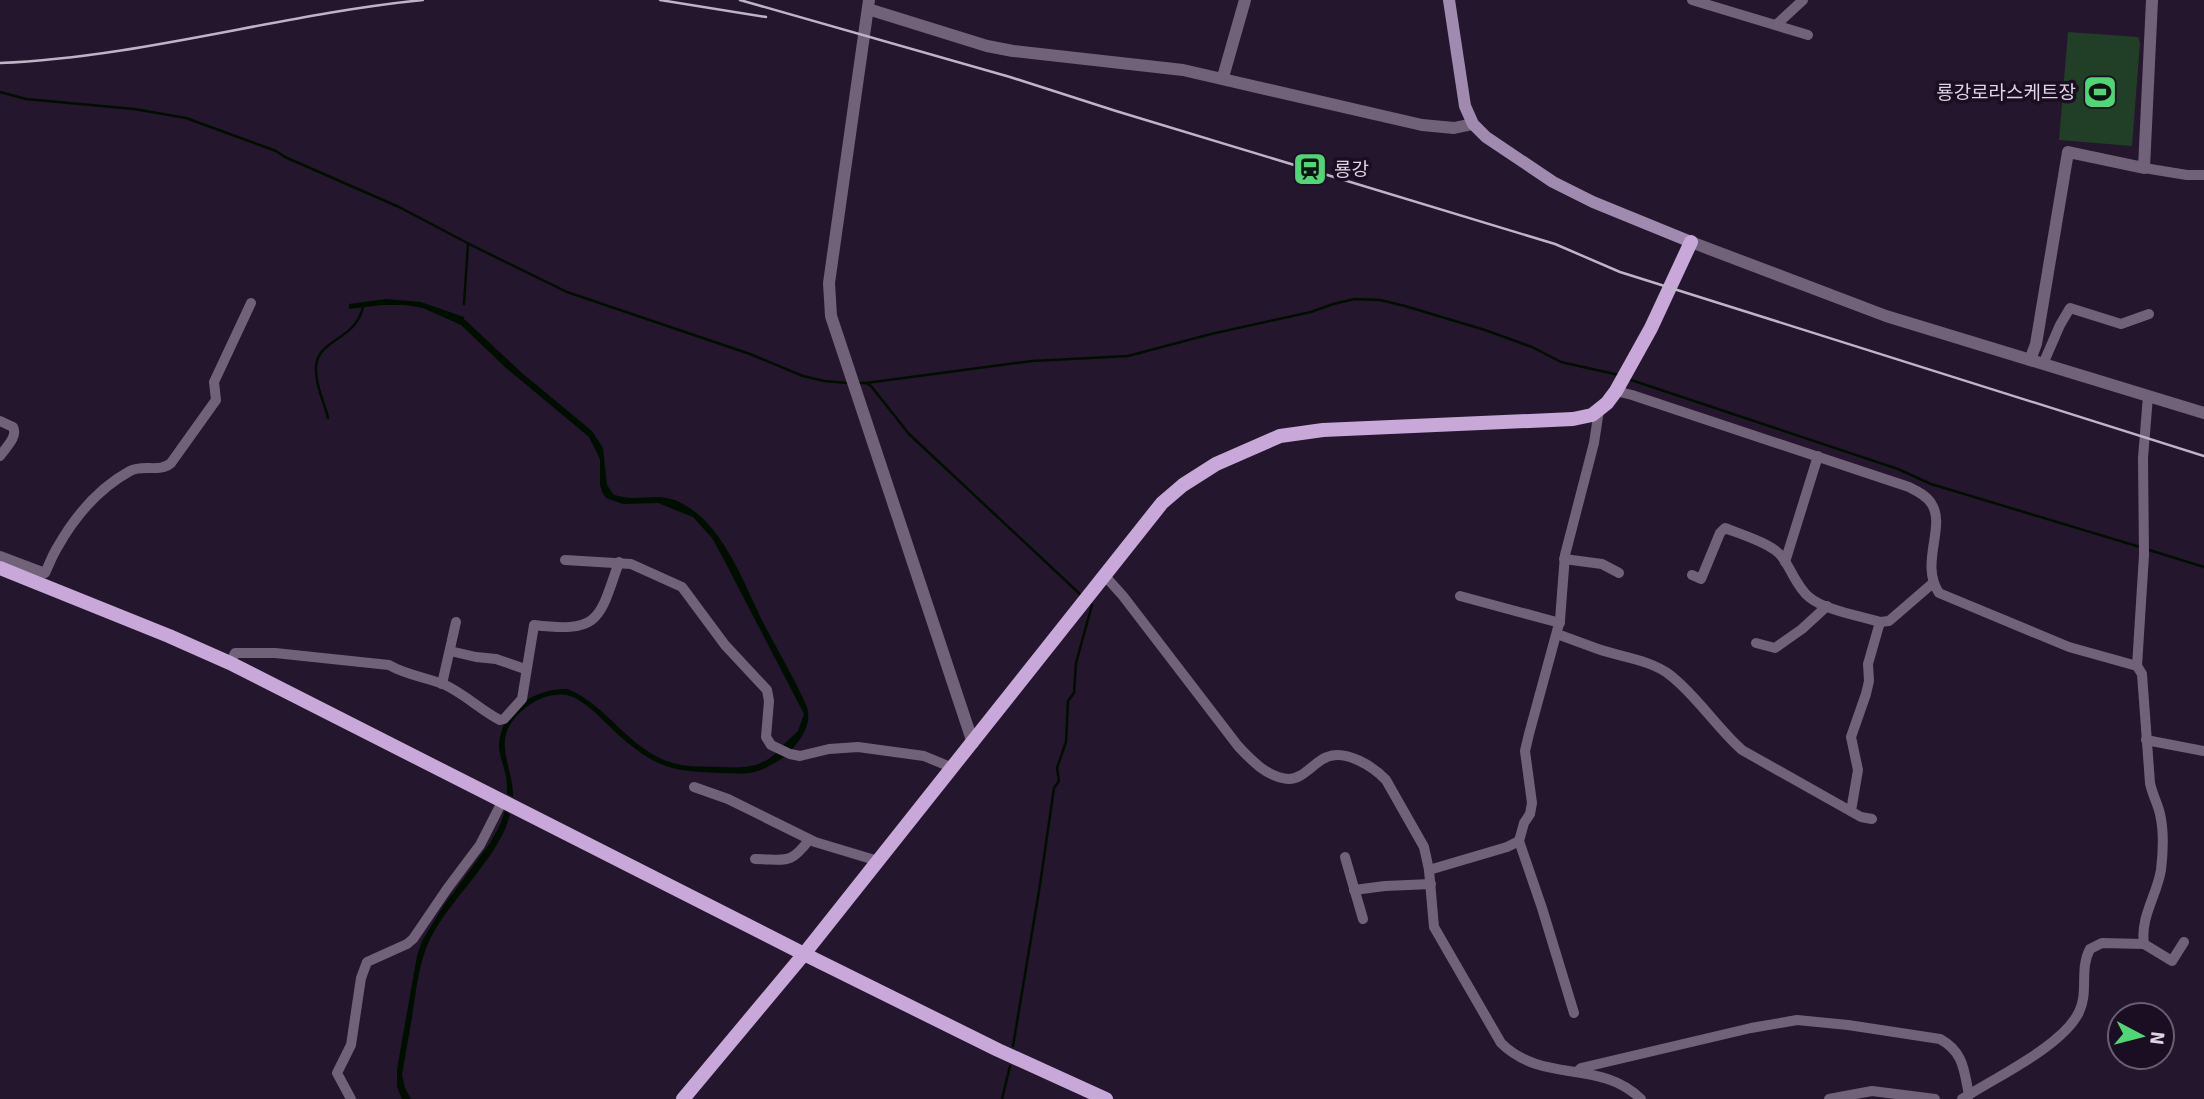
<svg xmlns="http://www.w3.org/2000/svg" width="2204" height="1099" viewBox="0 0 2204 1099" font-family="Signika,'Noto Sans KR',sans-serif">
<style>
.green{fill:#213e27}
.water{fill:#000e00}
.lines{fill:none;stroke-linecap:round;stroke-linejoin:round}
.stream{stroke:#000e00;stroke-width:2.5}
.minor{stroke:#716279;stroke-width:10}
.tertiary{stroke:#716279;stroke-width:12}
.secondary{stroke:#a18aaf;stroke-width:12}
.primary{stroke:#c7a8d9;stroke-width:14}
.rail{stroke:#bfb4c5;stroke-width:2.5}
.labels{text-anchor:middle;stroke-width:7;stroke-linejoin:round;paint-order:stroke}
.poi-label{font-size:19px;fill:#ded4e4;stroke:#1b0d22;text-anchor:end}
</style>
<rect width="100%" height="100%" fill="#24162c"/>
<!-- green -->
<polygon class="green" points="2068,32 2138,37 2140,43 2132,146 2059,140"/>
<!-- water -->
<g class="water">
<path d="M 386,299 L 421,302 L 464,317 L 464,319 L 522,373 L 592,431 L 603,448 L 607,485 L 613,494 C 634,504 657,490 681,503 C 724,524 744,585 765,626 C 779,653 795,679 807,707 C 812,725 802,737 791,751 L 781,747 L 798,731 L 804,714 L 723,558 L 712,538 L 693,517 L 658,503 L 623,504 L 606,498 L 602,492 L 600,485 L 600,459 L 589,437 L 505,367 L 461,325 L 423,308 L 405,305 L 382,305 L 349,309 L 349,304 Z"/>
<path d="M 568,689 C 608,706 630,751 673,763 C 689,768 706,766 722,767 C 743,768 761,768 777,752 L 786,756 C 777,761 768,768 758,771 C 746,775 733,773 721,773 C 675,771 660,770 623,739 C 609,727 588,702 570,696 C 545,688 508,714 505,739 C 503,758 514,778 513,797 L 507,794 C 507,787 507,780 505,772 C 503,763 499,755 499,746 C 500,710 535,688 568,689 Z"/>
<path d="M 505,811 L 510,814 C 502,852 456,894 435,930 C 419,956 417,987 412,1017 C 409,1036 405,1056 402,1075 L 405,1088 L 411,1099 L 402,1099 L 397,1087 L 397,1069 L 417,956 L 422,941 L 444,905 L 490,843 L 500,825 Z"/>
</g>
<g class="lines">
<!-- stream -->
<g class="stream">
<polyline points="0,92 26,99 134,109 186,118 276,151 285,157 399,207 475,247 567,292 750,354 803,376 824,381 847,383"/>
<polyline points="464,304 468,245"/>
<polyline points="1628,379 1898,469 1931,484 2140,547"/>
<polyline points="858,383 866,383 871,386 909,434 1081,595"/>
<polyline points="866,383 1032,361 1128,356 1211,334 1311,312 1333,304 1355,299 1380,300 1405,306 1485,330 1532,347 1561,362 1619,375"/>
<path d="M 328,418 C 325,405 319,393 317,380 C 308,336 354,346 363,307"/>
<polyline points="2146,549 2204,567"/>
<polyline points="1013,1046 1040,885 1054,788 1059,781 1057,768 1066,742 1068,701 1074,693 1076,663 1092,605 1089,602"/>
<polyline points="1002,1099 1010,1066"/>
</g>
<!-- minor -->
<g class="minor">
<polyline points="1692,0 1808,35"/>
<polyline points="1776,25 1803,0"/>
<polyline points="2144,168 2187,175 2204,175"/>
<polyline points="2043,364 2060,325 2070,308 2121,324 2149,314"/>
<path d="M 1616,391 L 1632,395 L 1909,487 C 1917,491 1926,495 1931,503 C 1947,526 1919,563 1939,593 L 2069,647 L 2137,666 L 2142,674 L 2150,783 C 2152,794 2158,804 2160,814 C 2164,831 2163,853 2161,870 C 2157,895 2140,917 2144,944 L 2172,961 L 2184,942"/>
<path d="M 0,421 L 13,427 C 18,437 6,447 0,456"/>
<path d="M 0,556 L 45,573 C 49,565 52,556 57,548 C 75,516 97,489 130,471 C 143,464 160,473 171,463 L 216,400 L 214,382 L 251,303"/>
<polyline points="1564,559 1602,564 1619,573"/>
<polyline points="565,560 631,564 682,587 725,645 767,690 769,701 766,737 771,745 790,754 800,756 829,749 858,747 924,756 953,768"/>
<polyline points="1785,562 1818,456"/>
<path d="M 1692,575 L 1701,579 L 1720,533 L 1725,528 C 1740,534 1773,544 1782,557 C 1792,570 1796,586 1809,597 C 1824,610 1860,616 1880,622 L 1889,621 L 1933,583"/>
<path d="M 1105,576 L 1123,596 L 1238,746 C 1251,760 1268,778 1289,779 C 1303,779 1314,762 1327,757 C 1346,749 1374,767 1386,780 L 1424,847 L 1429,870 L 1434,927 L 1501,1043 C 1544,1085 1599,1058 1641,1099"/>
<polyline points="1460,596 1560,623"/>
<path d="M 1557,634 C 1571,639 1584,644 1598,649 C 1621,657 1651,660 1670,675 C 1697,696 1716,727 1742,750 L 1861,817 L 1872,819"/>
<polyline points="1756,643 1775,648 1802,629 1827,606"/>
<polyline points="450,651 476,657 496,659 525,669"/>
<path d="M 230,663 L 235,653 L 275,653 L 389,665 C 406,675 425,677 443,684 C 464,693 480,710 500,720 L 504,719 L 522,699 L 534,625 C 600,633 599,620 619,562"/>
<polyline points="2137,666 2144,555 2143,458 2148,396"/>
<polyline points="442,684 456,622"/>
<polyline points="2146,740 2204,751"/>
<polyline points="694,787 728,799 815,842 878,861"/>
<polyline points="1851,811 1858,770 1851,737 1866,694 1869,681 1868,664 1880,622"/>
<polyline points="1519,841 1542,908 1574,1013"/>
<polyline points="1345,857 1363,919"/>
<path d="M 755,859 C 786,859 789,866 809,840"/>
<polyline points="1429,870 1507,847 1519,841 1524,823 1530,814 1532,803 1525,751 1529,734 1560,620 1565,555 1594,443 1599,410"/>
<polyline points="1354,890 1385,886 1431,884"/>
<path d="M 1578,1071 L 1581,1068 L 1751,1028 L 1797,1020 L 1848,1025 L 1940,1039 C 1964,1052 1964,1071 1969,1095"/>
<polyline points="351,1099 337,1073 351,1045 361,978 367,962 407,944 413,939 447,889 480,845 503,800"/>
<polyline points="1829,1099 1872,1091 1935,1099"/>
<path d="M 1962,1099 C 1994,1078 2063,1046 2079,1012 C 2089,992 2079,969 2090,949 L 2102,943 L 2144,944"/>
</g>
<!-- tertiary -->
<g class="tertiary">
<polyline points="869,0 829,283 831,316 973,743"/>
<polyline points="868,9 987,46 1013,51 1183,70 1422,125 1454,128 1473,124"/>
<polyline points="1223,77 1245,0"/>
<polyline points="1691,242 1886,316 2204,413"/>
<polyline points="2030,360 2036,344 2068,152 2144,168 2152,0"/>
</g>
<!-- secondary -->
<polyline class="secondary" points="1449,0 1465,106 1473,124 1486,137 1553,182 1593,202 1691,242"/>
<!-- primary -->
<g class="primary">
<polyline points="0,568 169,636 230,663 804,954 998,1050 1106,1099"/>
<polyline points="683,1099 804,954 1162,503 1183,485 1216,464 1280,436 1323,430 1573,419 1592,415 1607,403 1616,391 1651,328 1691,242"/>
</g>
<!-- rail -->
<g class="rail">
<polyline points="660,0 766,17"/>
<polyline points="740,0 1010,77 1116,111 1555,244 1620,272 2204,456"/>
<path d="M 0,63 C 143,57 281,14 423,0"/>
</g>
</g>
<!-- icons -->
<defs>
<g id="stadium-square" transform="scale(1.75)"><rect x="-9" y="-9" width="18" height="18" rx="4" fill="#4fd675" stroke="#1b0d22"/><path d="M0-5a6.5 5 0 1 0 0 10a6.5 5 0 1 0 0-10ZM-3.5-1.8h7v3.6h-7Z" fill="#111"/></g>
<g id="station-square" transform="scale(1.75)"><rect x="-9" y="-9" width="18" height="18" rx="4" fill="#4fd675" stroke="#1b0d22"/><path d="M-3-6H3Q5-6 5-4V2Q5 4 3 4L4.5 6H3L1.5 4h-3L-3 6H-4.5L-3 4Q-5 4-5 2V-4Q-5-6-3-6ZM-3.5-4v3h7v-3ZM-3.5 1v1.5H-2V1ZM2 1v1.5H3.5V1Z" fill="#111"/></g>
</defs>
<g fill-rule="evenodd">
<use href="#stadium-square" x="2100" y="92"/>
<use href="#station-square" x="1310" y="169"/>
</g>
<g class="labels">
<!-- poi labels -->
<g class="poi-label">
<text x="2076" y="99">룡강로라스케트장</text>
<text x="1334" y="176" text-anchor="start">룡강</text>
</g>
</g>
<!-- north arrow -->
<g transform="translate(2141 1036) rotate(97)"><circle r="33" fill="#1b0d22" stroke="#695d70" stroke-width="2"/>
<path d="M0-5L12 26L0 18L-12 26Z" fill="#4fd675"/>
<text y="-10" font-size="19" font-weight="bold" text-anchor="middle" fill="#ded4e4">N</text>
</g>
</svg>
